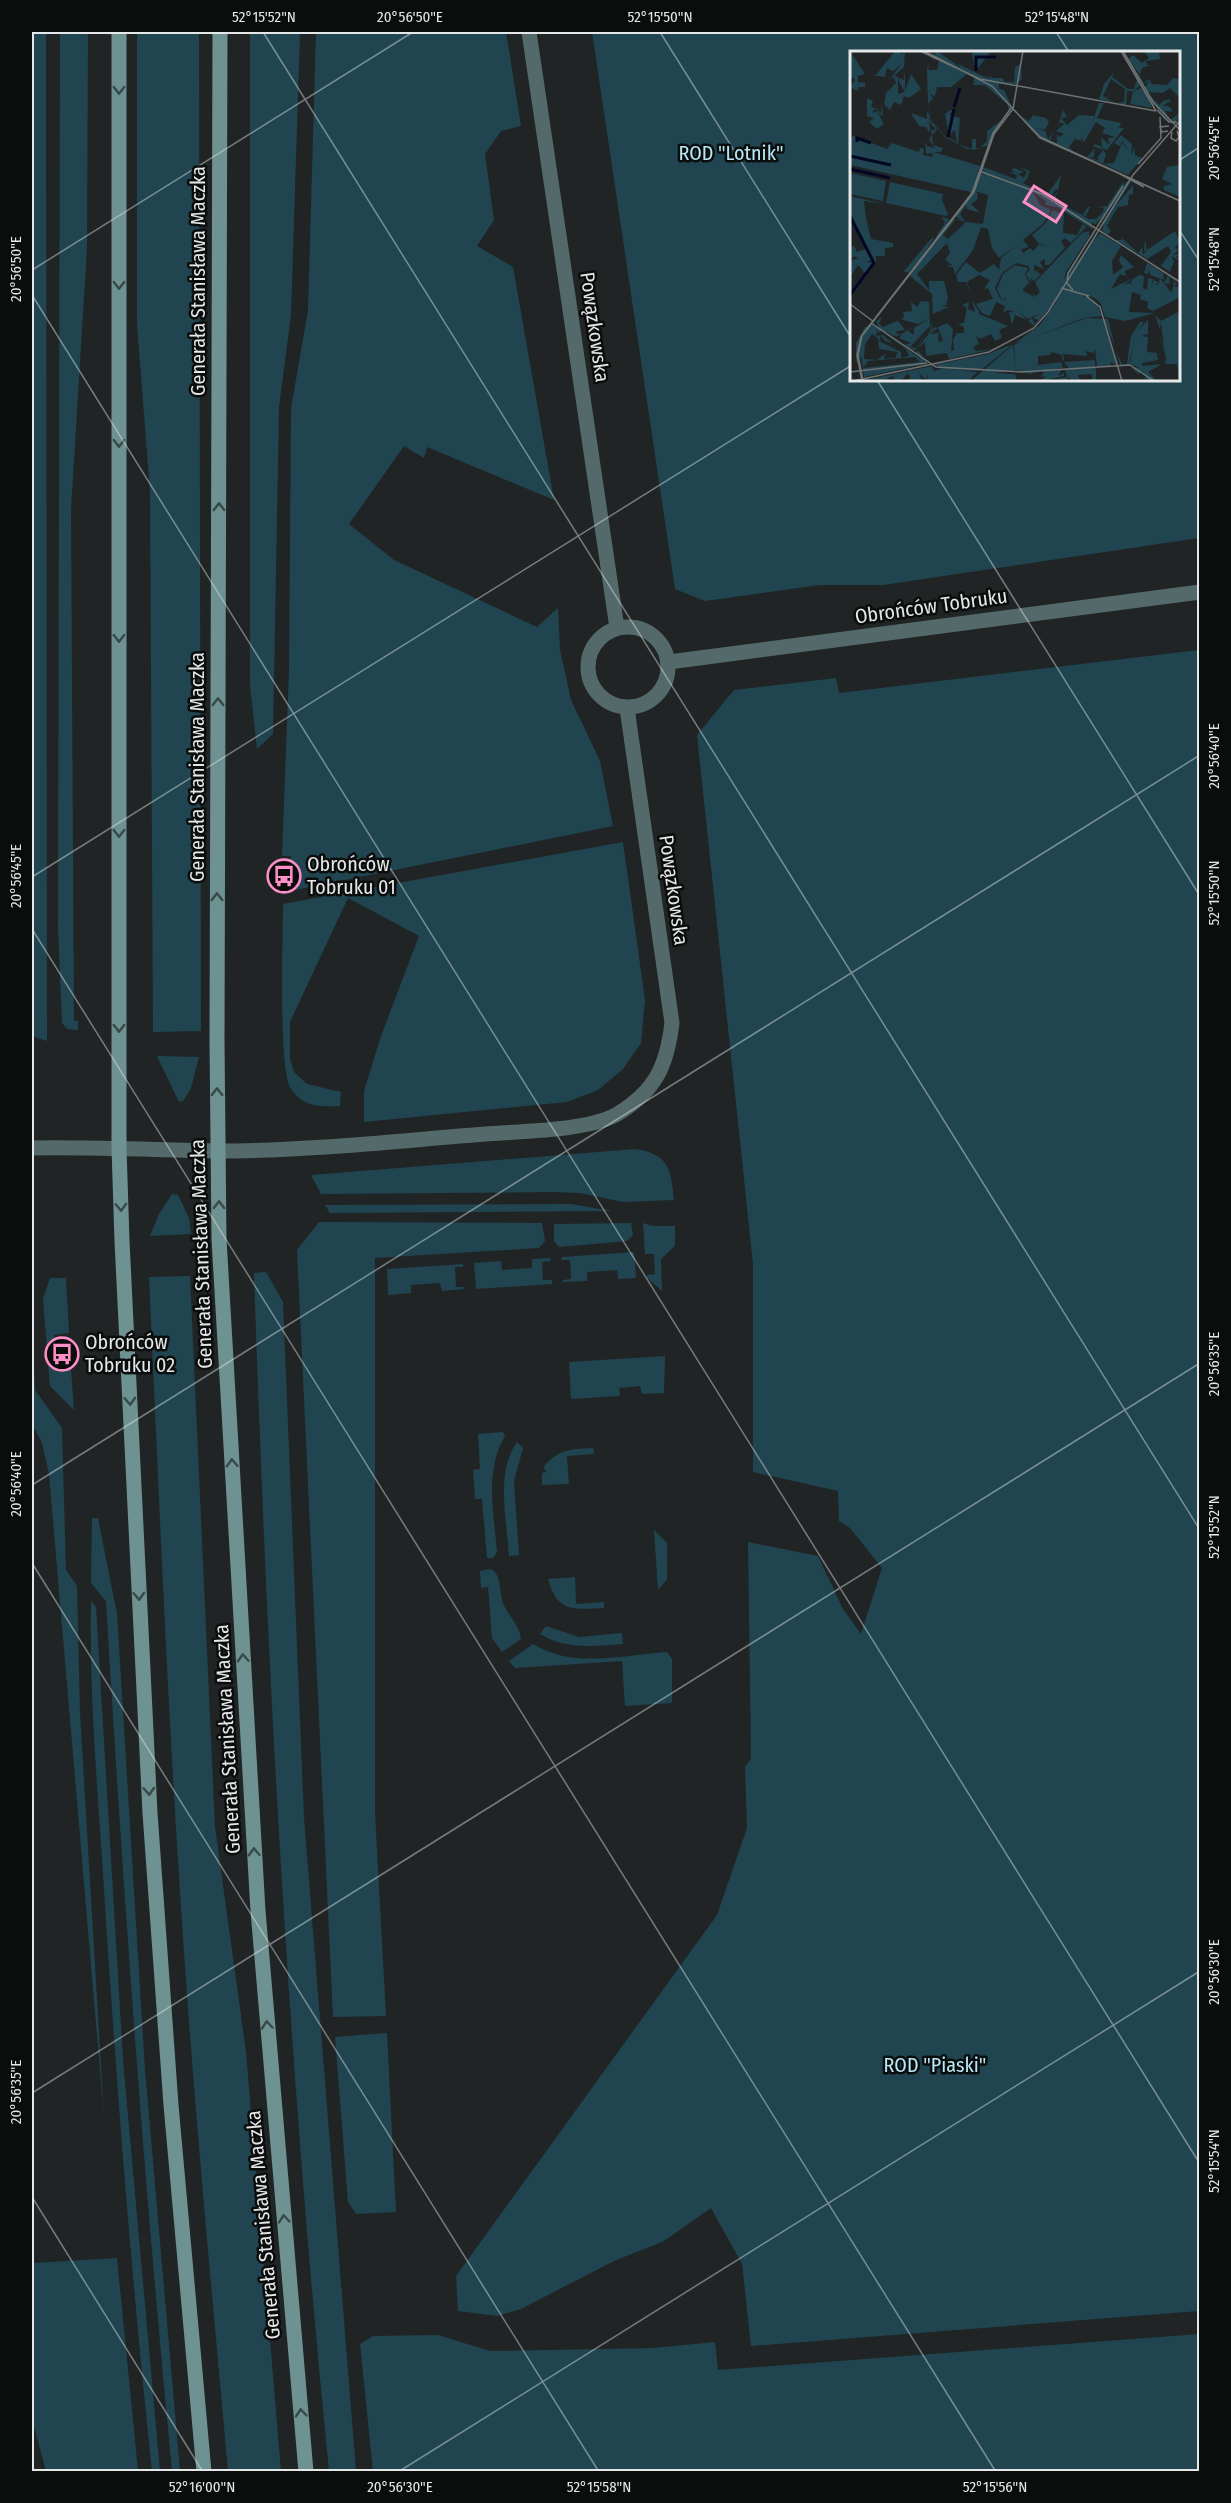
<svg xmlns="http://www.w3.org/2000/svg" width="1231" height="2503" viewBox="0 0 1231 2503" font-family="'Fira Sans Condensed',sans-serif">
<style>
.green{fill:#204550;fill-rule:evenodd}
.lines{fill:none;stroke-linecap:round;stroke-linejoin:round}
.minor{stroke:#546a6a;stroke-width:15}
.tertiary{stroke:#546a6a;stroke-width:15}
.secondary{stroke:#6e9292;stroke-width:15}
.oneway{stroke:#384949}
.ticks{fill:none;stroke:#e5e7e8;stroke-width:1.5;stroke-opacity:0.45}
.labels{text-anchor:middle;stroke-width:5;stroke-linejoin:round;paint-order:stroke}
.park-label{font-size:20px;fill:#b8e8f8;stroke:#0b0d0d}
.street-label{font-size:20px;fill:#e5e7e8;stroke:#0b0d0d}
.poi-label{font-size:20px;fill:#e5e7e8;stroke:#0b0d0d;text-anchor:start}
.inset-river{fill:none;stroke:#040723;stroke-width:3}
.inset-road{fill:none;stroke:#6f7273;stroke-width:1.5}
.view{fill:#fb8fc6;fill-opacity:0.15;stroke:#fb8fc6;stroke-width:3}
.inset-edge{fill:none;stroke:#e5e7e8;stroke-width:3}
.neatline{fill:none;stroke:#e5e7e8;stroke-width:2}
.ticks-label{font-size:15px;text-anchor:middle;fill:#e5e7e8}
</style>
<rect width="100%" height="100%" fill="#202425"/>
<!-- green -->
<g class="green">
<polygon points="32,32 46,32 47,1041 32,1036"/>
<polygon points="60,32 88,32 87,248 71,510 74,1021 78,1021 78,1030 67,1029 62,1023 58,928"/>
<polygon points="137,32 199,32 201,1031 153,1032 150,492 137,324"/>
<polygon points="250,32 300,32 291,315 279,407 273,734 257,749 250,685"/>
<polygon points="316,32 506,32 521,126 501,131 485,154 494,220 477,246 513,267 554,500 427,447 424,458 404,446 349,524 394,560 537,627 558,608 560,650 571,700 600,761 613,826 290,891 291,856 282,856 289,670 291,408 308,311"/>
<path d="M 592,32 L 1199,32 L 1199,538 L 883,585 L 820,585 L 705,601 L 675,589 ZM 852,52 L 1178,52 L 1178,380 L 852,380 Z"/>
<polygon points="1199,650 1199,2311 751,2346 742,2264 711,2208 664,2241 614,2261 521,2309 497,2316 458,2311 456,2276 717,1915 747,1828 745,1767 751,1759 748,1542 818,1556 843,1609 861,1634 882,1568 850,1528 839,1521 838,1491 753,1472 753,1264 697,735 734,690 836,678 839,693"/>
<path d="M 623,842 L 645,1000 L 641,1043 L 623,1069 L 598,1090 L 567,1102 L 364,1122 L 364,1091 L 381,1036 L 419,936 L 348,898 L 290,1022 L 290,1059 L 294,1072 L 307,1084 L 341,1092 L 340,1106 C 321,1107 303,1107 291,1089 C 278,1069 283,936 283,904 Z"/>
<polygon points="157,1056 199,1057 191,1088 183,1101 179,1102"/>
<path d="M 635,1149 C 669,1154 671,1169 674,1200 L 623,1202 L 580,1193 L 555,1192 L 321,1194 L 311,1175 Z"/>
<polygon points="172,1194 178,1195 189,1218 191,1234 150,1236 159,1214"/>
<polygon points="571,1204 612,1211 330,1213 325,1205"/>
<polygon points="319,1222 542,1223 545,1241 539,1248 375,1258 375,1813 386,2016 333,2017 297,1250"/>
<polygon points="631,1223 633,1235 627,1241 559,1247 554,1241 554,1224"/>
<polygon points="643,1223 652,1226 675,1226 675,1246 661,1259 662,1291 647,1278 647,1275 655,1274 654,1254 645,1254"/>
<polygon points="634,1252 636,1278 618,1279 617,1270 587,1272 587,1281 563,1282 563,1280 571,1279 570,1260 561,1260 562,1257"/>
<polygon points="550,1258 551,1261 542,1262 543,1280 552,1280 552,1284 476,1289 474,1263 501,1261 502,1270 532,1268 532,1259"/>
<polygon points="463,1264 463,1267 455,1267 456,1287 464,1287 464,1289 442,1291 440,1283 411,1285 411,1293 388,1295 387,1269"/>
<path d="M 266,1272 L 283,1302 L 304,1818 L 356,2471 L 329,2471 C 289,2073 267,1673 254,1273 Z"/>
<path d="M 190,1276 L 215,1827 L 246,2052 L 281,2471 L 228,2471 C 212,2294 195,2116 183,1938 C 168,1718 159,1498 149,1277 Z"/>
<polygon points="50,1278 66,1278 69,1333 54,1335 57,1370 71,1369 74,1410 50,1386 43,1299"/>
<polygon points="32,1309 35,1390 62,1428 66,1570 77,1586 80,1713 104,2117 49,1474 42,1443 32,1424"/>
<polygon points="665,1356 664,1393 642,1394 640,1386 619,1388 620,1396 571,1399 569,1362"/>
<path d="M 503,1432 L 505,1436 C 484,1471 494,1514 497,1552 L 493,1558 L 487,1558 L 482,1499 L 475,1499 L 473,1470 L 480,1469 L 478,1434 Z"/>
<path d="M 517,1442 L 523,1448 L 514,1481 L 519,1555 L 509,1556 C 507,1519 495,1474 517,1442 Z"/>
<path d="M 593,1448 L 594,1454 L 567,1456 L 569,1484 L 542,1485 L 542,1473 L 547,1471 L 543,1468 C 557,1449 572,1449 593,1448 Z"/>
<path d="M 92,1518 L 98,1518 L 117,1614 L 145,2070 L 180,2471 L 172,2471 C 144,2182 123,1892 106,1601 L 91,1583 Z"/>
<polygon points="654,1530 667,1543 667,1579 658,1590"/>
<path d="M 491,1569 C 502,1575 499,1591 503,1603 C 508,1615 520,1627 521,1639 L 502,1652 L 492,1638 L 488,1587 L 481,1588 L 480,1571 Z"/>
<path d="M 575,1577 L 576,1604 L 604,1602 L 604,1608 C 571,1610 557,1611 548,1579 Z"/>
<path d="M 91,1601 L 96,1607 L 123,2060 L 160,2471 L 152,2471 C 132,2283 117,2094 105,1905 C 99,1804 89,1702 91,1601 Z"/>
<path d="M 546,1626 L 579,1637 L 622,1633 L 623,1644 C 594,1646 566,1650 540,1634 Z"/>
<path d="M 533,1644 C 572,1669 623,1655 667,1652 L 672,1659 L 672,1703 L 625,1706 L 622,1661 L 515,1668 L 509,1661 Z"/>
<polygon points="387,2033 396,2212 356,2214 348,2202 335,2037"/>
<polygon points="117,2258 138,2471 46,2471 32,2419 32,2263"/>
<polygon points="1199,2334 1199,2472 373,2471 360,2344 373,2336 438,2335 490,2351 653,2348 715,2342 718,2370"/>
</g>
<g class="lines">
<!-- minor -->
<polyline class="minor" points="529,32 617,628"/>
<!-- tertiary -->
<g class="tertiary">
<circle cx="628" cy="667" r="40"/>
<polyline points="669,662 1200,592"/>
<path d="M 32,1148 C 94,1147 156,1150 218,1151 C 307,1151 396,1141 485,1134 C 520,1131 591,1131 619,1113 C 656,1090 667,1065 672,1023 L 627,708"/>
</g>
<!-- secondary -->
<g class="secondary">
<polyline points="119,32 119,1148 122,1241 150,1813 171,2105 204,2472"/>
<polyline points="220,32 217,1041 219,1239 258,1911 306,2472"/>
</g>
</g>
<!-- one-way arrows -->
<defs><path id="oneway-chevron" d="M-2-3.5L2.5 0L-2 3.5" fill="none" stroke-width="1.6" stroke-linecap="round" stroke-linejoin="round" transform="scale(1.5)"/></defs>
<g class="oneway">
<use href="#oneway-chevron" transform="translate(119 90) rotate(90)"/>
<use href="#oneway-chevron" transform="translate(119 285) rotate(90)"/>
<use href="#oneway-chevron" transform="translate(119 443) rotate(90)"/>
<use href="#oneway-chevron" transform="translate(219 507) rotate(-90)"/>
<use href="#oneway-chevron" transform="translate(119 638) rotate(90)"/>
<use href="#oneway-chevron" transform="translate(218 702) rotate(-90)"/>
<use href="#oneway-chevron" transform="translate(119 833) rotate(90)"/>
<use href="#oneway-chevron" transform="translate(217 897) rotate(-90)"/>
<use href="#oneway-chevron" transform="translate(119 1028) rotate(90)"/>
<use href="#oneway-chevron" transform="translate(217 1092) rotate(-91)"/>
<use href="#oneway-chevron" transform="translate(219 1205) rotate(-90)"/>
<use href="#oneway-chevron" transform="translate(121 1207) rotate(88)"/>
<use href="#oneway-chevron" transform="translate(130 1401) rotate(87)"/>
<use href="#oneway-chevron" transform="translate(232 1463) rotate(-93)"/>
<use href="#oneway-chevron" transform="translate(139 1596) rotate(87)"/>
<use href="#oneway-chevron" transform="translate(243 1658) rotate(-93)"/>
<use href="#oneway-chevron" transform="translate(149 1791) rotate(87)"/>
<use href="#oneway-chevron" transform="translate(254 1852) rotate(-93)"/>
<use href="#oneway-chevron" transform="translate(267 2025) rotate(-95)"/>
<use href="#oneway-chevron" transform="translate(284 2219) rotate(-95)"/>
<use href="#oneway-chevron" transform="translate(301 2413) rotate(-95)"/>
</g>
<!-- ticks -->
<path class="ticks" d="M 263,32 L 1200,1530M 660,32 L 852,339M 1056,32 L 1069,52M 1178,161 L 1200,147M 1178,228 L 1200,262M 32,270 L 413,32M 32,295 L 1200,2164M 877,380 L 1200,896M 32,877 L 852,365M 32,929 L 996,2472M 32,1485 L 1200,755M 32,1563 L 599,2472M 32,2093 L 1200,1363M 32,2197 L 203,2472M 398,2472 L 1200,1971"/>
<!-- icons -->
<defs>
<g id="bus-ring" transform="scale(1.725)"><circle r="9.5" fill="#0b0d0d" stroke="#fb8fc6" stroke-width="1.5"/><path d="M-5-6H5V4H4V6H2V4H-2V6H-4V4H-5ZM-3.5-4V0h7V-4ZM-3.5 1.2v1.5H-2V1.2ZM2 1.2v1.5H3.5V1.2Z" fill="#fb8fc6"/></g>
</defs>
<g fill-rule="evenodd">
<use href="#bus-ring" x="284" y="876"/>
<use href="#bus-ring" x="62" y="1354"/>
</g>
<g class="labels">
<!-- park labels -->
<g class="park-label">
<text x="731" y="160">ROD "Lotnik"</text>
<text x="935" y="2072">ROD "Piaski"</text>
</g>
<!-- street labels -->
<g class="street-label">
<text transform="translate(198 281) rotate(-90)" y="7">Generała Stanisława Maczka</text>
<text transform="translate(595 327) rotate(82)" y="7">Powązkowska</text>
<text transform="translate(931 606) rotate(-8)" y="7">Obrońców Tobruku</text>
<text transform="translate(197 767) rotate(-90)" y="7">Generała Stanisława Maczka</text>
<text transform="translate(674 890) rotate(82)" y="7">Powązkowska</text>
<text transform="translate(201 1254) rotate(-92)" y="7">Generała Stanisława Maczka</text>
<text transform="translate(227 1739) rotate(-93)" y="7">Generała Stanisława Maczka</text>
<text transform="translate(263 2225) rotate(-95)" y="7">Generała Stanisława Maczka</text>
</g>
<!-- poi labels -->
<g class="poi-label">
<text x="307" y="871">Obrońców<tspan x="307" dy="23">Tobruku 01</tspan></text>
<text x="85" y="1349">Obrońców<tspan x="85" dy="23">Tobruku 02</tspan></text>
</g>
</g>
<!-- overview -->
<g transform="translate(850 51)">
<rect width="330" height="330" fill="#202425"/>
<path d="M 0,0 L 15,23 L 8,25 L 8,31 L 15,32 L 15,36 L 8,36 L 8,40 L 0,36 L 5,29 L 0,25 ZM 45,0 L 51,0 L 51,4 L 55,0 L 54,16 L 44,25 L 48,26 L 48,43 L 55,41 L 49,31 L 49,27 L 54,29 L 55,17 L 55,40 L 61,23 L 71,38 L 59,47 L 54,45 L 51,54 L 44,51 L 40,59 L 34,53 L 36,42 L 46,32 L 44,26 L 40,28 L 52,12 L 43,20 L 37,17 L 35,26 L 22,24 L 26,24 ZM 87,0 L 111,17 L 108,13 L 139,28 L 135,24 L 140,27 L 144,21 L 141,27 L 153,27 L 154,31 L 164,31 L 165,16 L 170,13 L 172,28 L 166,33 L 149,32 L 149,38 L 154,39 L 162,56 L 137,95 L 131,96 L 137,90 L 137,80 L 153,68 L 159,59 L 157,53 L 135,34 L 123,34 L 125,26 L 117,23 L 101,36 L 87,36 L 85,45 L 80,43 L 83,47 L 78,53 L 77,18 L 80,11 L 78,19 L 87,19 L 89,9 L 82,8 ZM 125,0 L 141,0 L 126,20 L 122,3 ZM 294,0 L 309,0 L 310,8 L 296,10 L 297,14 L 301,14 L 292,17 L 290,24 L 278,8 L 283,4 L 292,12 L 299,7 ZM 277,8 L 294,32 L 299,28 L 302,33 L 317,34 L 323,27 L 329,28 L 328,20 L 330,47 L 320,37 L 313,42 L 297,41 L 309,54 L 319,44 L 313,50 L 319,48 L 321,50 L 313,54 L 320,56 L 323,61 L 315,60 L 320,69 L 330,62 L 325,73 L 314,68 L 304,52 L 304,56 L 293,37 L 302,49 L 295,36 L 299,31 L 292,33 L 286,25 L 290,34 L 284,40 L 277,40 L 276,54 L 267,52 L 274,51 L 275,38 L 261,28 L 253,45 L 257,47 L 261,41 L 257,48 L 266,52 L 249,48 L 254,33 L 264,21 L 262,26 L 278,38 L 284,38 L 287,29 ZM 291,37 L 298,47 L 302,57 L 280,53 L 283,41 ZM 17,47 L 23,50 L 21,56 L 28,58 L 31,63 L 32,53 L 33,65 L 30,64 L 28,59 L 24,58 L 22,62 L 27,60 L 34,73 L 27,78 L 19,71 L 24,67 L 17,65 ZM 249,52 L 254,52 L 247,67 L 271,72 L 269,77 L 274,77 L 257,99 L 252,97 L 251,86 L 259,94 L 258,87 L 265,86 L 252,82 L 255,77 L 246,71 L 234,91 L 230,85 L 232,90 L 225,88 L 219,96 L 223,100 L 201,90 L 207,92 L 207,82 L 209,86 L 214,83 L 206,80 L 214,73 L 210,71 L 207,77 L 213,59 L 217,66 L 211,67 L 217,74 L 229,64 L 245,65 L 242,72 ZM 78,54 L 81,69 L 95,85 L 107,91 L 105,79 L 99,84 L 95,63 L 100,59 L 103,60 L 99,64 L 110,67 L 108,93 L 122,98 L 122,88 L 126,88 L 126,97 L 130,97 L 123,99 L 115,97 L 95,86 L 80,69 ZM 77,60 L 87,79 L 82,84 L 83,94 L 93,97 L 91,101 L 84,101 L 130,115 L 128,121 L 136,124 L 132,121 L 142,123 L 133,121 L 133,116 L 166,128 L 167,124 L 160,122 L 159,121 L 166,122 L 161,119 L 164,117 L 174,121 L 168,123 L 174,127 L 177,121 L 170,117 L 171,117 L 180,120 L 177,127 L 181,123 L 173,132 L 197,144 L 211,124 L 208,139 L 206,138 L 201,146 L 195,145 L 199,148 L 190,144 L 211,154 L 202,148 L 208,140 L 205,147 L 220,158 L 233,164 L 238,156 L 240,156 L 236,165 L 232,164 L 239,168 L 246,168 L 253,161 L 254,156 L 251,157 L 249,156 L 257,155 L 274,130 L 273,135 L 277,130 L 281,131 L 264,157 L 283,134 L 283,143 L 279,144 L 278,154 L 268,156 L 263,164 L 257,175 L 261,180 L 257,184 L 252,179 L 254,173 L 250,176 L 279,131 L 248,175 L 250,168 L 246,173 L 241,172 L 244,177 L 227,166 L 243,177 L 242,178 L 207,156 L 195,154 L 196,150 L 183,141 L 190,154 L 201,159 L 194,172 L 173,189 L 179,196 L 171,198 L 173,202 L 180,197 L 184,200 L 188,194 L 201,195 L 189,193 L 182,184 L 196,172 L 203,159 L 214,164 L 213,182 L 227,184 L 233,173 L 236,176 L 221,192 L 215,187 L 211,190 L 215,197 L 199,214 L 195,214 L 195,208 L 190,211 L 194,218 L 184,214 L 184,219 L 191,223 L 184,230 L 180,227 L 181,233 L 176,223 L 180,218 L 178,215 L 166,212 L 152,222 L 145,237 L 151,249 L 154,249 L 157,246 L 152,249 L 147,238 L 153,223 L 165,214 L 178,217 L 175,223 L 179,232 L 172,239 L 186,247 L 181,242 L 186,245 L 190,241 L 185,231 L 232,182 L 239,180 L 239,186 L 216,221 L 214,229 L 244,179 L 224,216 L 248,181 L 244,189 L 250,182 L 271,195 L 262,210 L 263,224 L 273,216 L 269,210 L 271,204 L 284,216 L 275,220 L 276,225 L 270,223 L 261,238 L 285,226 L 273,234 L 280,232 L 282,235 L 281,230 L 289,224 L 294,225 L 293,237 L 297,239 L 298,227 L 303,228 L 301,235 L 304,229 L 309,232 L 304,234 L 308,234 L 310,228 L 314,232 L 318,225 L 313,222 L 314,229 L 300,224 L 300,218 L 298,223 L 294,222 L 297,212 L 325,229 L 321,234 L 324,229 L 319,226 L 320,233 L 314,232 L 319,239 L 322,241 L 324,231 L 330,233 L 327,232 L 324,236 L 330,235 L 330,246 L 303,260 L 297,257 L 298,251 L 290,248 L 291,244 L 282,241 L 279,261 L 305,262 L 275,270 L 255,266 L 251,253 L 245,247 L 235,244 L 243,248 L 247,251 L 250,254 L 253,261 L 250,254 L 245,249 L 225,241 L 246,251 L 252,265 L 234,267 L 164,293 L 190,274 L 208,248 L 184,275 L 178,270 L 182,267 L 185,273 L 188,269 L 183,267 L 190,262 L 178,268 L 168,260 L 177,269 L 165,264 L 162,274 L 159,261 L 165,261 L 158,259 L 153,262 L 155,255 L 146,251 L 140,265 L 132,262 L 126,253 L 143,248 L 138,237 L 134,238 L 140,229 L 129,224 L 117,231 L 123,248 L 116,231 L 108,231 L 106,224 L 116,211 L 130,222 L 144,213 L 149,219 L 151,207 L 169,193 L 149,207 L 142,197 L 138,178 L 131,176 L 123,199 L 105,223 L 103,216 L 95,215 L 102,214 L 95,209 L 100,202 L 97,192 L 67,223 L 79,239 L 79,230 L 94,230 L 98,246 L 96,254 L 91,255 L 99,256 L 83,263 L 83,267 L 82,243 L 60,225 L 73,205 L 58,222 L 54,220 L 80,189 L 85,186 L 73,204 L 88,189 L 86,185 L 95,172 L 92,166 L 99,168 L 96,173 L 102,168 L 94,179 L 104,168 L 112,168 L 106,166 L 109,160 L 105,165 L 121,141 L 0,114 L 0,86 L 4,85 L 37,98 L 42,92 L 69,101 L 70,97 L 74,98 L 73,104 L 82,106 L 83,102 L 76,103 L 75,90 L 77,95 L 85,97 L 79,89 L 82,83 L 81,79 L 86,79 L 79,70 L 80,82 L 76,76 L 69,75 L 61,62 L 77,68 ZM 124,140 L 138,144 L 133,173 L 116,171 L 98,188 L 93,184 L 106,168 L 115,171 L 110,163 L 116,154 L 117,158 L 130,162 L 121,153 L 127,149 L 128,143 ZM 169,64 L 179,70 L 183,64 L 196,67 L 199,71 L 195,79 L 188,77 L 196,81 L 198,89 L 205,78 L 200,89 L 199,90 L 192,87 L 183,81 ZM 271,84 L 282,93 L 281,105 L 284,96 L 285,104 L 292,107 L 278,124 L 237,106 L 245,97 L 244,106 L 239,106 L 250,110 L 247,107 L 253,99 L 243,95 L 245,93 L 250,95 L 256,103 L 253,113 L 264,112 L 272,92 L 279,99 L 272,90 L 270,95 L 264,92 ZM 329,114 L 330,118 L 330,146 L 314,139 L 314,135 L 322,133 L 312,128 L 317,116 ZM 0,122 L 36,130 L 33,150 L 0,143 ZM 40,131 L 93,143 L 92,149 L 98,163 L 106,158 L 96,165 L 36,152 ZM 0,145 L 35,153 L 14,150 L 16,167 L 21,188 L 43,192 L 43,196 L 35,197 L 35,205 L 26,205 L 26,212 L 0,248 L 25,212 L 0,163 ZM 325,180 L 330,191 L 325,196 L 327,199 L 329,195 L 330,198 L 323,204 L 330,203 L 326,206 L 330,210 L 321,205 L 324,210 L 320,221 L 311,215 L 321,201 L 318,195 L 297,208 L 266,189 L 272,189 L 271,186 L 288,202 L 292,196 L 293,204 L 297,199 L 294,200 L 295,188 L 297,199 ZM 4,195 L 7,201 L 16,198 L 22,209 L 16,211 L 23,212 L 15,222 L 8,214 L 1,225 L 3,230 L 0,228 L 0,209 L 8,208 L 5,205 L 0,208 L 0,196 ZM 71,250 L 79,251 L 80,275 L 60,296 L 66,297 L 80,276 L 65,300 L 55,294 L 61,292 L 49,287 L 52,284 L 48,285 L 63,276 L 58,280 L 64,284 L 64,277 L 79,268 L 68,273 L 50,268 L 54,267 L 53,261 L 62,260 L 61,251 L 67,256 ZM 122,250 L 129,260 L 129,263 L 158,275 L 149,279 L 152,287 L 145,290 L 141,283 L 130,288 L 126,285 L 129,293 L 123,296 L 126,300 L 148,297 L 99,308 L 97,302 L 76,305 L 75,291 L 68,297 L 80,281 L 82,269 L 82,281 L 84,276 L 88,277 L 80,283 L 89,282 L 88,291 L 93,290 L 88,276 L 97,272 L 103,278 L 101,300 L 104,299 L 103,289 L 107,282 L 114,282 L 114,276 L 108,273 L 114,272 L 117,257 L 112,254 L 119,251 L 118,258 L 125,261 ZM 330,260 L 330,327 L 329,327 L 327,313 L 315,313 L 316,306 L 308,279 L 314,297 L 311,271 L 310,278 L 305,264 L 311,270 ZM 32,266 L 29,273 L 44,285 L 33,276 L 47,270 L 50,272 L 55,279 L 47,280 L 46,283 L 50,282 L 46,286 L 32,279 L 72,309 L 66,302 L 68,299 L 78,312 L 73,310 L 75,313 L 14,326 L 11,305 L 6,312 L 6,292 L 15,276 L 24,273 L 30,279 L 26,270 ZM 27,277 L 28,282 L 31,280 L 56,298 L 59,305 L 51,307 L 51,301 L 29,290 L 31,285 L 35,290 L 42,292 L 33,284 L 26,285 ZM 22,283 L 28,287 L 29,298 L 48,301 L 45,307 L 34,308 L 35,303 L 27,309 L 14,308 L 15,293 ZM 65,306 L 70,311 L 13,317 L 18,310 ZM 237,267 L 258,268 L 265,296 L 254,268 L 267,315 L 261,311 L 260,316 L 248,316 L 254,315 L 247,315 L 245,298 L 243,302 L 235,300 L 238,305 L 213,303 L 214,308 L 213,311 L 212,304 L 202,301 L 200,304 L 188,305 L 188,314 L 211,311 L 213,317 L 198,319 L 212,318 L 208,325 L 214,322 L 214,325 L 191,330 L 196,325 L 191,326 L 194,321 L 190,320 L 195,319 L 180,323 L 166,319 L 145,322 L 165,323 L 167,330 L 121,330 L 163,294 L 166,318 L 164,294 L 172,290 ZM 298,269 L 298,283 L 291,285 L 298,286 L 297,301 L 307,302 L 308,309 L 292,312 L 292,315 L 312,313 L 298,321 L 307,330 L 297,330 L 293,321 L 288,323 L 281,316 L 290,317 L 280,313 L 285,285 L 279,314 L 270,314 L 266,300 L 272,313 L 277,313 L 281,285 L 290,271 L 294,271 L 288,279 ZM 163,293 L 130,320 L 101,318 L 127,321 L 118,330 L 78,330 L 77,323 L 76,329 L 69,322 L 72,330 L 59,330 L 60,326 L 58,322 L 51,330 L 43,330 L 44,325 L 38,327 L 39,330 L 15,329 L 82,315 L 84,320 L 94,317 L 84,314 L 138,303 ZM 245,309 L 245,316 L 240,317 L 246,317 L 246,330 L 237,330 L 243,327 L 241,323 L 228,324 L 230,330 L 225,330 L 226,326 L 223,330 L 218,326 L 217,330 L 207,328 L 217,326 L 215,319 L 219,317 L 214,311 Z" fill="#204550" fill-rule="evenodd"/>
<path class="inset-river" d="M 126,20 L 126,6 L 146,6M 104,56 L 110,37M 98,86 L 104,58M 7,91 L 7,87 L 21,92M 0,105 L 41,114M 0,118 L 40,127M 0,165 L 24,212 L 0,244"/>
<path class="inset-road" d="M 70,0 L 130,28 L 306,60M 74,0 L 142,35 L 190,87 L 330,150M 271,0 L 306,60M 273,0 L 303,51 L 330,79M 162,57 L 190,86 L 330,150M 307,59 L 319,71 L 327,71M 318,80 L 312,81 L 310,76 L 319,75M 322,81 L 321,87 L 326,90 L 329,86 L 327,80M 288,113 L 311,87 L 310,66M 129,120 L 192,143 L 330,231M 270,123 L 294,136M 211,237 L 239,245M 223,239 L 217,232 L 218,222 L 273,135M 236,245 L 250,256 L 272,330M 0,253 L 24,271M 21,272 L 86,316 L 171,321 L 280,314 L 304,330M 0,321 L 77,312M 3,330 L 139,301 L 184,277 L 198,261 L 283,124 L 330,70M 12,330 L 7,304 L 11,286 L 124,141 L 144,83 L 163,58 L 173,0M 13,330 L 8,304 L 12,284 L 122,142 L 143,82 L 161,57"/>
<path class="view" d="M 184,135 L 216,155 L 206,171 L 174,151 Z"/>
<rect width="330" height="330" class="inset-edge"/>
</g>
<!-- border -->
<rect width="1231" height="2503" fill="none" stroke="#0b0d0d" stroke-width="66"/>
<rect x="33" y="33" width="1165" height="2437" class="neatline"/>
<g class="ticks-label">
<text x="264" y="22">52°15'52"N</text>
<text x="410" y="22">20°56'50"E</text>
<text x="660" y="22">52°15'50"N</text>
<text x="1057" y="22">52°15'48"N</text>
<text transform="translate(1214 148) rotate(-90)" y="5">20°56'45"E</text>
<text transform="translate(1214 259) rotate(-90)" y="5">52°15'48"N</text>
<text transform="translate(16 269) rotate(-90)" y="5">20°56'50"E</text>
<text transform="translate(1214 756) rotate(-90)" y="5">20°56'40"E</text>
<text transform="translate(16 876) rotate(-90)" y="5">20°56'45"E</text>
<text transform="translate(1214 893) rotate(-90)" y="5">52°15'50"N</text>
<text transform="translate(1214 1364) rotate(-90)" y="5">20°56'35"E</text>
<text transform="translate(16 1484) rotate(-90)" y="5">20°56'40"E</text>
<text transform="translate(1214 1527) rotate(-90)" y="5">52°15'52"N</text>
<text transform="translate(1214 1972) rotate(-90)" y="5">20°56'30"E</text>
<text transform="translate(16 2092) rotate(-90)" y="5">20°56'35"E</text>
<text transform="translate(1214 2161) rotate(-90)" y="5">52°15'54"N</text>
<text x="202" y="2492">52°16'00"N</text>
<text x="400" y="2492">20°56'30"E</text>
<text x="599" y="2492">52°15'58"N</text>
<text x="995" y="2492">52°15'56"N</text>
</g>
</svg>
